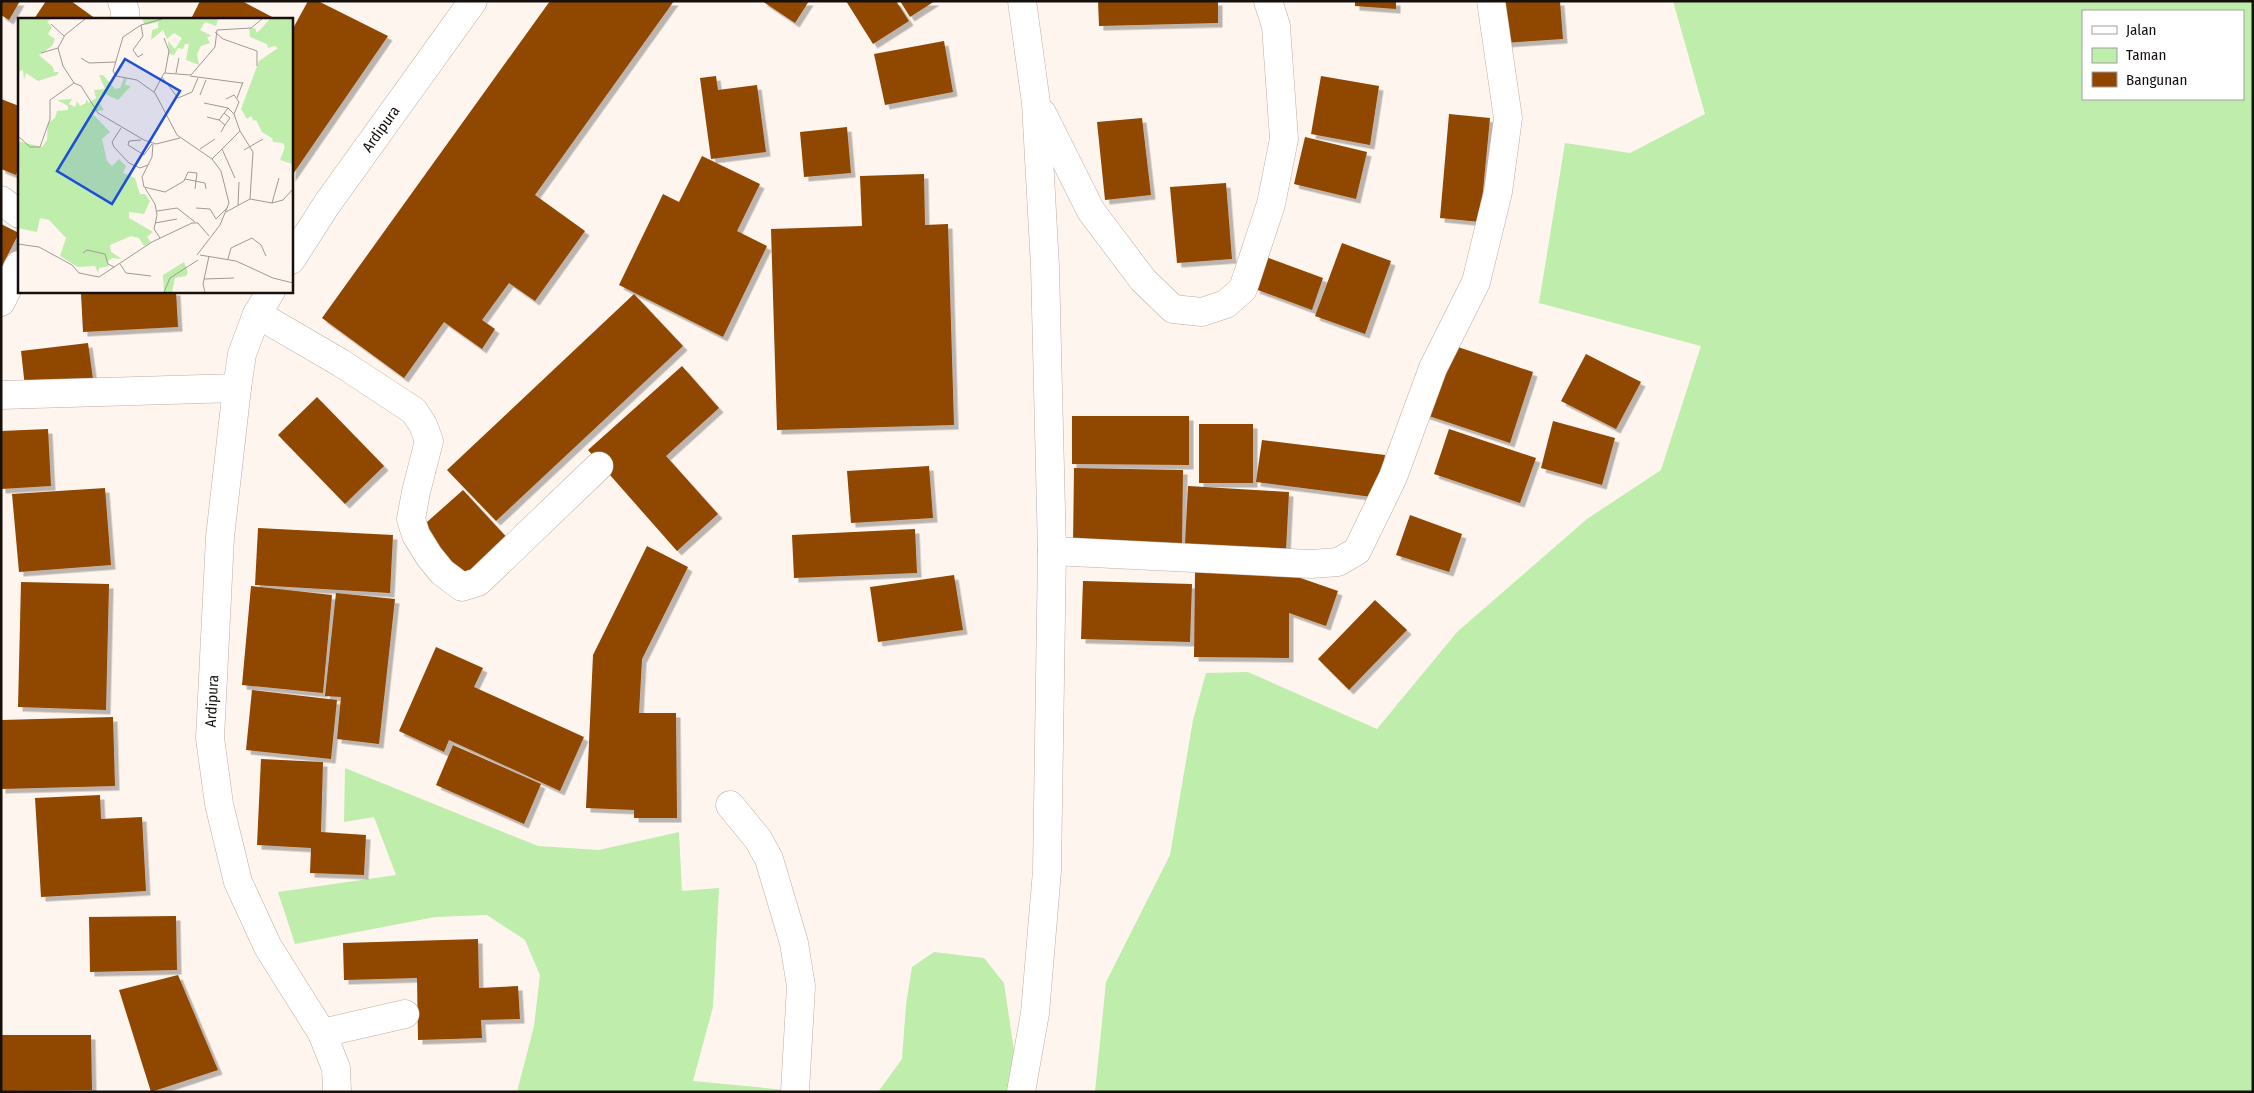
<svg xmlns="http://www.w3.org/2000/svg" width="2254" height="1093" viewBox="0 0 2254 1093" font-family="'Fira Sans Condensed',sans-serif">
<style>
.green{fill:#beedac;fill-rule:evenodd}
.building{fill:#904600;filter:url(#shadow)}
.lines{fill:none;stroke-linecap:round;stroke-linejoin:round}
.minor-casing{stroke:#bdada3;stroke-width:29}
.minor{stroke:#fff;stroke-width:28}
.labels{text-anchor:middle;stroke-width:5;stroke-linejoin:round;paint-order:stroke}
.street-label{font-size:15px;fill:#16100d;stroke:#fff}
.inset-road{fill:none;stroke:#a29995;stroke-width:1}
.view{fill:#1d4ed8;fill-opacity:0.15;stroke:#1d4ed8;stroke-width:2.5}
.inset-edge{fill:none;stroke:#16100d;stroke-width:2.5}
</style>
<defs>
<filter id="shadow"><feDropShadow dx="4.5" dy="4.5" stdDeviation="0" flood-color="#0004"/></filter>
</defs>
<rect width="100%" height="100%" fill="#fff5ef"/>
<!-- green -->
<g class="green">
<path d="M 1673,1 L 2253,1 L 2253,1092 L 1095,1092 L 1106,982 L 1170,855 L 1193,720 L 1206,673 L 1248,672 L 1377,729 L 1457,632 L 1587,519 L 1661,470 L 1701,346 L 1539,303 L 1565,143 L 1630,153 L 1705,114 ZM 2083,11 L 2243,11 L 2243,99 L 2083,99 Z"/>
<polygon points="345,768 538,846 599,850 679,832 682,891 719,888 713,1007 693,1081 807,1092 517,1092 534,1026 540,975 525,940 487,915 435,917 295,944 278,892 396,875 374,817 344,822"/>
<polygon points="934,952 984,958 1004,983 1020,1092 878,1092 902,1059 906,1005 912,967"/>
</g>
<!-- building -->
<g class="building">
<polygon points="1,1 20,1 9,20 1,15"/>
<polygon points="46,1 71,1 96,19 34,19"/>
<polygon points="200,1 242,1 276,19 191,19"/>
<polygon points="308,1 318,1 388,36 291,177 291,32"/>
<polygon points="550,1 674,1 535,195 585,231 535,301 509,283 482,320 495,329 482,349 444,322 404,378 322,318"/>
<polygon points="762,1 809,1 795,23"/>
<polygon points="846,1 896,1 909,21 873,44"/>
<polygon points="900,1 935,1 910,17"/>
<polygon points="1098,1 1218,1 1218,23 1099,26"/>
<polygon points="1355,1 1396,1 1396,9 1355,6"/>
<polygon points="1500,1 1560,1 1563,39 1504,43"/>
<polygon points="944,41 953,92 885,105 874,54"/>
<polygon points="716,76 718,90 757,85 766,152 711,159 700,78"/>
<polygon points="1321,76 1379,86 1370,145 1311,134"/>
<polygon points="1,99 19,106 19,167 16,175 1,169"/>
<polygon points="1449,114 1490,118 1480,222 1440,218"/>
<polygon points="1142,118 1151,195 1105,200 1097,122"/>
<polygon points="847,127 851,173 804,177 800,132"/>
<polygon points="1305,137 1367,152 1356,199 1294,184"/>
<polygon points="702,156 760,184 737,231 767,246 723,337 619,285 663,194 679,202"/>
<polygon points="924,174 925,225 948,224 954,425 777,430 771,229 862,226 860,176"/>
<polygon points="1226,183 1232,259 1177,263 1170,187"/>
<polygon points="1,224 19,233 1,268"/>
<polygon points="1342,243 1391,261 1365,334 1315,316"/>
<polygon points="1266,257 1323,278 1312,310 1255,289"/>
<polygon points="117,291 176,291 178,327 83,332 81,293"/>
<polygon points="634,294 683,346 496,521 447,470"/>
<polygon points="88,343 93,379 25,387 21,351"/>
<polygon points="1446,343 1533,372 1510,443 1423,414"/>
<polygon points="1586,354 1641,382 1616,429 1561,401"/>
<polygon points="682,366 719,408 666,456 718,514 677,551 588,450"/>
<polygon points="317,397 384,466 345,504 278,435"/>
<polygon points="1072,416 1189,416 1189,465 1072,464"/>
<polygon points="1553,421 1615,438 1602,485 1541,468"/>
<rect x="1199" y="424" width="54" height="59"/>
<polygon points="48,429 51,486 1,489 1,431"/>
<polygon points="1449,429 1536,458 1520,503 1434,474"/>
<polygon points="1262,440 1385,455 1380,498 1256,482"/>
<polygon points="929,466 933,518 851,523 847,471"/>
<polygon points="1074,468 1183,470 1182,547 1073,545"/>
<polygon points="1188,486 1289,492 1286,550 1185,544"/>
<polygon points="105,488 111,565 19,572 12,494"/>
<polygon points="463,490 511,542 467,583 418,530"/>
<polygon points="1410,515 1462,534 1449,572 1396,555"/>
<polygon points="258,528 393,535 390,593 255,585"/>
<polygon points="915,529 917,573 794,578 792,535"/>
<polygon points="647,546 688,567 642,659 639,713 676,713 677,818 634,818 634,810 586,808 593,655"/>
<polygon points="1195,572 1289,574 1338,591 1326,626 1289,613 1289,658 1194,657"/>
<polygon points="954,575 963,630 878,642 870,587"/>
<polygon points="1083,581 1192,584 1190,642 1081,639"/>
<polygon points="21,582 109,584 106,710 18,707"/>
<polygon points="251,586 332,595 323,693 242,685"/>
<polygon points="336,593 395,599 379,744 337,739 341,697 325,696"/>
<polygon points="1375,600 1407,630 1349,690 1318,659"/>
<polygon points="436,647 483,668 474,687 584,737 560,791 449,740 444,752 399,731"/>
<polygon points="252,690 337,700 331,759 246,750"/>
<polygon points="113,717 115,786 1,789 1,720"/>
<polygon points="453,745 541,784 524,824 436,785"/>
<polygon points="261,759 323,762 321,832 366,835 364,875 310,873 311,848 257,845"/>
<polygon points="100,795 101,819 142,817 146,891 41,897 35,798"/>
<polygon points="176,916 177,970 90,972 89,917"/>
<polygon points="478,939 479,988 518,986 520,1019 481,1020 482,1038 418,1040 417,978 344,980 343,943"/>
<polygon points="178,975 218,1070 151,1092 119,990"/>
<polygon points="1,1035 91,1035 92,1090 1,1091"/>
</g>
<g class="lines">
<!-- minor casing -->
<g class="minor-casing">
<g id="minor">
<polyline points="122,1 125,11 125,19"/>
<polyline points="1042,113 1091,211 1143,280 1173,309 1202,312 1226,304 1243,289 1271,204 1284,139 1276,26 1268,1"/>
<polyline points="1,200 19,214"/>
<path id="s1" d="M 291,260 L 327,204 L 473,1"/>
<polyline points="271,291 257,314 242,354 237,388 220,537 210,738 219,804 238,882 268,947 322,1033 336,1068 337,1092"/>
<polyline points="1,302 19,265"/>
<polyline points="257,314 341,363 414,411 423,425 429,441 416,492 411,519 416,535 429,556 442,572 462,587 478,582 599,466"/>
<polyline points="1,395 237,388"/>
<polyline points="1052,551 1311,564 1338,562 1357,551 1393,477 1433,368 1476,282 1498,192 1508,118 1491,1"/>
<polyline points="730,805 758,839 769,859 794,943 801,986 795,1092"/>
<polyline points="322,1033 405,1014"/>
<polyline points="1021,1092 1035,1013 1047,871 1052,551 1045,267 1036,103 1022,1"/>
</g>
</g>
<!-- minor -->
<use href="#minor" class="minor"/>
</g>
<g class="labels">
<!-- street labels -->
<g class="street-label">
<text dy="5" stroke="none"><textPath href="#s1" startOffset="159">Ardipura</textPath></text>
<text transform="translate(212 701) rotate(-87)" y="5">Ardipura</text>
</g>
</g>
<!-- overview -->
<g transform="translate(18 18)">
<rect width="275" height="275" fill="#fff5ef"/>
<path d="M 0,1 L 33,1 L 29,4 L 34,9 L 30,16 L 37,21 L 34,28 L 21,37 L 35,49 L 36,54 L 41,54 L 39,57 L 20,63 L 8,55 L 6,62 L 5,52 L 0,54 ZM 124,1 L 200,1 L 198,8 L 187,4 L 182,12 L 194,18 L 189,19 L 192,25 L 183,28 L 179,36 L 181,47 L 168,42 L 171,26 L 167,26 L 165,31 L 160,30 L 156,37 L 151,36 L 150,23 L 157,31 L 164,20 L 156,15 L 149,21 L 145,12 L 133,22 L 134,12 L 140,10 L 140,4 L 127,7 ZM 252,1 L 275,1 L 275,146 L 262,142 L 267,129 L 265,125 L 255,124 L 254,120 L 244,114 L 238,102 L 236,103 L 233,98 L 229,101 L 223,91 L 241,43 L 260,30 L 256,28 L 250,30 L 249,26 L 232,19 L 231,10 L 237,10 L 239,15 ZM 81,57 L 85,57 L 97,71 L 102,70 L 106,60 L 109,60 L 107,67 L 113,68 L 100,82 L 87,76 L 81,84 L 86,92 L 73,94 L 92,114 L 84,121 L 89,143 L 94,148 L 101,141 L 108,148 L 105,155 L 117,160 L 122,176 L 127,176 L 132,183 L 126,196 L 111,194 L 111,200 L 135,214 L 129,219 L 133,224 L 126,228 L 121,220 L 113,218 L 92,227 L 93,234 L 104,241 L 94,240 L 89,244 L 91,248 L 81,250 L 80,255 L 77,248 L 60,249 L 42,238 L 48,220 L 31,202 L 22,200 L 19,214 L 0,210 L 0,123 L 24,129 L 29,122 L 30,105 L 37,100 L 39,93 L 50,92 L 50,88 L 39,82 L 54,81 L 51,86 L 57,89 L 59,83 L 62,88 L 68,85 L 68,81 L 71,85 L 78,80 L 76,72 L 87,71 ZM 166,244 L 170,254 L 168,258 L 157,260 L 154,274 L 146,274 L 145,257 Z" fill="#beedac"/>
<path class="inset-road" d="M 144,1 L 123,7 L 105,19 L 95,53 L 98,58 L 119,62 L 137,75 L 159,117 L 194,141 L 203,153 L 211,185 L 202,207 L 179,237M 33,6 L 46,18M 123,7 L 125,18 L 115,32 L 120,39 L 125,36M 197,14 L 205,21 L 239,33 L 239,48M 146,20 L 151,33 L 147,55M 23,35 L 40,30M 63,40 L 71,45 L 98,44M 158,55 L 161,40M 172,58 L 224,65M 144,59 L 160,80 L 174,74 L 180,60M 56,65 L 45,48 L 40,30 L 47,17 L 67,1M 136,74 L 146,55 L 173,57 L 197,29 L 199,12 L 233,10 L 244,1M 182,77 L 188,62M 219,80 L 225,64M 208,81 L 216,77 L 221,84 L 216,96M 186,85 L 210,90 L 216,96 L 222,113 L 194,141M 206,95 L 212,100 L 207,107M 189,99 L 201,102 L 210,90M 201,102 L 207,107 L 203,114M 103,110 L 94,124 L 96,129 L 111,145 L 122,150 L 130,147M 222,113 L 235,134 L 232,181M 0,118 L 12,129 L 22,129 L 32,101 L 32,82 L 56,65 L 63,68 L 80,95 L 126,122 L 138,126 L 162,120M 123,122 L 111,123 L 110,127 L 126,137 L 134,126M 135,126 L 134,139 L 124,159 L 126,169 L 147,174 L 166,163 L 170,154 L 179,155 L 177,171M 182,131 L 197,121M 204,131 L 217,160M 226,132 L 245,121M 167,161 L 187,165 L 188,171M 127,170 L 137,186 L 139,197 L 136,211 L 142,220M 254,185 L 261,160M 220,187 L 221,164M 178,190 L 192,191 L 198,201 L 210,189M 139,193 L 159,190 L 177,204M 208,194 L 232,181 L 254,185 L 265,182 L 275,171M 137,205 L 159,201M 0,226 L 21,229 L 54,247 L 61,255 L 81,259 L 134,224 L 174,205 L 180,205 L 191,218M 65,235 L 69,232 L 87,236 L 90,246 L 96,249M 182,237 L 218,243 L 255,260 L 275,265M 210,241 L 213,230 L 234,220 L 243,227 L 248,238M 102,246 L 108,255 L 133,258M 186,261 L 216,260M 146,274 L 152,260 L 180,242M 187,274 L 185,266 L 191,238"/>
<path class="view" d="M 107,41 L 162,73 L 94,186 L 39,153 Z"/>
<rect width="275" height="275" class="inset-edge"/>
</g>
<!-- border -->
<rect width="2254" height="1093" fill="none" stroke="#16100d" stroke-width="5"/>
<!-- legend -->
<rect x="2082" y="10" width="162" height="90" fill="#ffffff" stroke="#a29f9e"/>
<rect x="2092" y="26" width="25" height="8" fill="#ffffff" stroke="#a29f9e"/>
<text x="2126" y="35" font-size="15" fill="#16100d">Jalan</text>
<rect x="2092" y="48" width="25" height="15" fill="#beedac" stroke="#a29f9e"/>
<text x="2126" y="60" font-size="15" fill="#16100d">Taman</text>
<rect x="2092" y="72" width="25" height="15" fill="#904600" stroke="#a29f9e"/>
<text x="2126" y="85" font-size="15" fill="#16100d">Bangunan</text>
</svg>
